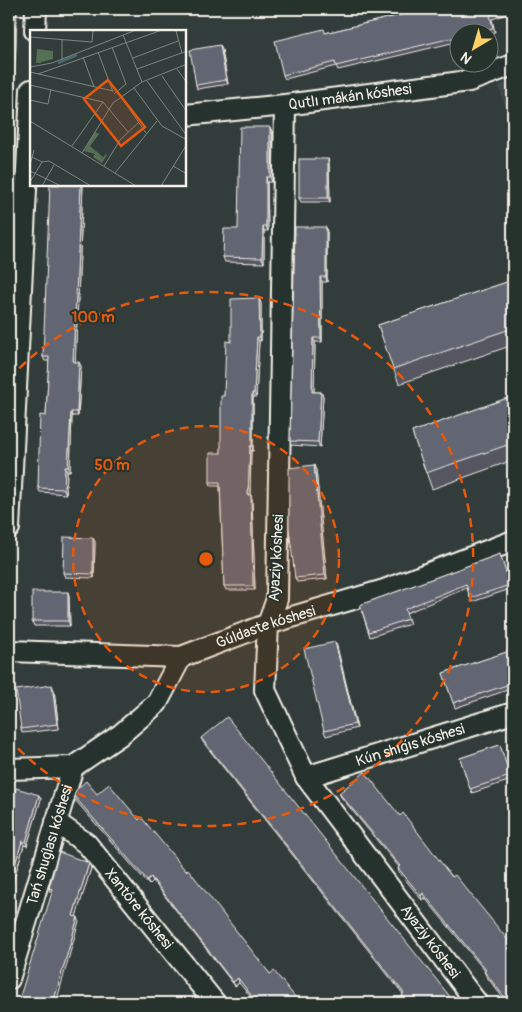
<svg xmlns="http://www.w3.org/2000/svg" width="522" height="1012" viewBox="0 0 522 1012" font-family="Pangolin,sans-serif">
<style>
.built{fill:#40494c}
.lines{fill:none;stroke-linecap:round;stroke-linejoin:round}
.minor-casing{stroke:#f4f1e8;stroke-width:24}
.minor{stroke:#26332d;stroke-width:20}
.wall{fill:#545762;stroke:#f4f1e8}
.shaded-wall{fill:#454750;stroke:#f4f1e8}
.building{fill:#626572;stroke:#f4f1e8}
.ring{fill:none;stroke:#e8590c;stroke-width:2.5;stroke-dasharray:9 6}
.labels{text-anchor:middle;stroke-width:4;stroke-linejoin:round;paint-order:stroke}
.street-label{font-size:15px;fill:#f4f1e8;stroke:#26332d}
.inset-river{fill:none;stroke:#4a6a71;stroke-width:2.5}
.inset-road{fill:none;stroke:#808580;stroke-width:1}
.view{fill:#e8590c;fill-opacity:0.15;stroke:#e8590c;stroke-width:2.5}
.inset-edge{fill:none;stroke:#f4f1e8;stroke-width:2.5}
.centre{fill:#e8590c;stroke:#26332d;stroke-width:2.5}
.ring-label{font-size:15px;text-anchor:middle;font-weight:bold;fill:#e8590c;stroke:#26332d;stroke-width:4;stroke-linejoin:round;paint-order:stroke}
</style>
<rect width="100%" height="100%" fill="#323d3b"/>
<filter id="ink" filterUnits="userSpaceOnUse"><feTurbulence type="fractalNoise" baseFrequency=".02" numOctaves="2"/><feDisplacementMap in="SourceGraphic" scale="10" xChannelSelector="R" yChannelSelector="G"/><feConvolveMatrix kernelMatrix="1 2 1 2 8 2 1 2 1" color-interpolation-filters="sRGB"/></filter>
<g filter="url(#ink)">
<!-- built -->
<polygon class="built" points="513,81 513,132 499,86"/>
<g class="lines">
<!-- minor casing -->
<g class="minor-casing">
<g id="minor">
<polyline points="35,31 36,9"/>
<path id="s1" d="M 285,105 L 277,599 L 268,624 L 265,690 L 306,777 L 477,1003"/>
<path id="s2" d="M 185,115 L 285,105 L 469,81 L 513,65"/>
<polyline points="9,528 31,90"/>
<path id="s3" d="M 9,651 L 181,657 L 268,624 L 384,590 L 513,541"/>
<polyline points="73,767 120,735 157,703 181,657"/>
<polyline points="9,769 73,767"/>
<path id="s4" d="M 306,777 L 513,713"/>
<path id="s5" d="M 56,822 L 87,844 L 215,1003"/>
<path id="s6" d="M 9,979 L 73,767"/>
</g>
</g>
<!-- minor -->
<use href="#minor" class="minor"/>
</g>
<!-- wall -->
<g class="wall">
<polygon points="426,9 513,9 513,12 492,19 495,32 490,33 490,32 460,32 460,41 338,70 336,66 285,79 283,75 325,33"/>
<polygon points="222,50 228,84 197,89 196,85"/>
<polygon points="270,127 272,132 272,182 267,182 268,231 264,231 264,263 225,262 223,257 238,229"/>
<polygon points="328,159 329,163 330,202 301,202 299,198"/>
<polygon points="83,185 75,362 81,366 78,416 72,416 70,471 67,471 66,494 40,492 38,488 46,416 49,361 45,361 43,357"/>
<polygon points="327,232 327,282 322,282 322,342 315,342 314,392 321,392 323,396 320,447 291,445 290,441"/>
<polygon points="513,280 513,345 399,384 378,325"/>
<polygon points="261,303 261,341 259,341 256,397 253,397 253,451 251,451 250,495 252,499 255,590 226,590 224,586 220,486 211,486 210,482 221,453 224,396 231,342"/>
<polygon points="513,396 513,460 432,489 412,432"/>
<polygon points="316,470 327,579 297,582 295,578"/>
<polygon points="93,538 95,542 94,578 65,577 63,573"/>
<polygon points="500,554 511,588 510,589 472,602 467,588 406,613 410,624 370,637 360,605"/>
<polygon points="68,592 69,596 70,626 34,626 32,621"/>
<polygon points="335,642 357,728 326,736 324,731"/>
<polygon points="513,650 513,688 455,708 443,673"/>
<polygon points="54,690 59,729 22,733 21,729"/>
<polygon points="201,738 455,1003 407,1003 404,999 402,995 403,994 203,742"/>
<polygon points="500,745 511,780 472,793 460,758"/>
<polygon points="339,793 400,816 513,947 513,950 511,952 513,1003 507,1003 486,976 484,971 485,971 425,898 422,900 399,872 398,868 399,867 341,797"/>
<polygon points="97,794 139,820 270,974 300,1003 256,1003 239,983 235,986 153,881 149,885 75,800 74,796"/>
<polygon points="39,795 41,799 27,846 24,845 9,895 9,815"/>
<polygon points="89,863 91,868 76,916 79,921 52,893 50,892 49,888"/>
</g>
<!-- shaded-wall -->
<g class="shaded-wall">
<polygon points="15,9 17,9 16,47 9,152 9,121"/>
<polygon points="220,45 222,50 228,84 226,80"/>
<polygon points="270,127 272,132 272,182 270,177"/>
<polygon points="328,159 329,163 330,202 328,198"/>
<polygon points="266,177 267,182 268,231 266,226"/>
<polygon points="81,185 83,185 75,366 73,362"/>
<polygon points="263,226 264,231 264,263 262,258"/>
<polygon points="326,227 327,232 327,282 326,277"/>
<polygon points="320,277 322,282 322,342 321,338"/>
<polygon points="259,298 261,303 261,341 260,337"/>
<polygon points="257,337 259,341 256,397 254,393"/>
<polygon points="313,338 315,342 314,396 312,392"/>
<polygon points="79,362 81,366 78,416 77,412"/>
<polygon points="321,392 323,396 320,447 318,442"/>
<polygon points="252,393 253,397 253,451 252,446"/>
<polygon points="71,412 72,416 70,471 68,467"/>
<polygon points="250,446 251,451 250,499 248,495"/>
<polygon points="314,465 316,470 327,579 325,575"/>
<polygon points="65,467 67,471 66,494 64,489"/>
<polygon points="251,495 252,499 255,590 253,586"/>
<polygon points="93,538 95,542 94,578 93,574"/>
<polygon points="68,592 69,596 70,626 68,621"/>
<polygon points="335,642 337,646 357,728 355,724"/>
<polygon points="52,685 54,690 59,729 57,724"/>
<polygon points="39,795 41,799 27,846 26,842"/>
<polygon points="22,841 24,845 9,895 9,885"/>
<polygon points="89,863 91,868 75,920 73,916"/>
<polygon points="151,877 153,881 149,885 147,880"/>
<polygon points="423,893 425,898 422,900 421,896"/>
<polygon points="78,917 79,921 56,1003 53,1003"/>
<polygon points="512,945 513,950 510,953 508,948"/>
<polygon points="238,978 239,983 235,986 233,982"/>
</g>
<!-- building -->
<g class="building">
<polygon points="9,9 15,9 14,43 9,121"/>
<polygon points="426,9 509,9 490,15 493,28 474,32 460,32 460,36 336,66 335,62 283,75 275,41 324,29 325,33"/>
<polygon points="220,45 226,80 196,85 190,50"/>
<polygon points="240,127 270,127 270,177 266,177 266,226 263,226 262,258 223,257 224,229 238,229"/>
<rect x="299" y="159" width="29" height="39"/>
<polygon points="50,185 81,185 73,362 79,362 77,412 71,412 68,467 65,467 64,489 38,488 40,415 46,416 49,357 43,357"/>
<polygon points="295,227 326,227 326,277 320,277 321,338 313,338 312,392 321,392 318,442 290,441"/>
<polygon points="513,280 513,328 393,369 378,325"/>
<polygon points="259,298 260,337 257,337 254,393 252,393 252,446 250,446 248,495 251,495 253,586 224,586 220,482 210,482 210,453 221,453 221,396 224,396 226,341 231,342 231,299"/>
<polygon points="513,396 513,443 426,473 412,432"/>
<polygon points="314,465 325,575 295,578 289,528 289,468"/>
<polygon points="64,537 93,538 93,574 63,573"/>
<polygon points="500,554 510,585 470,598 466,584 405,609 408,619 369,632 360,605"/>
<polygon points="513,586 513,596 510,588"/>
<rect x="32" y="592" width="36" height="29"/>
<polygon points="335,642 355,724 324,731 304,649"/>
<polygon points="513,650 513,683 453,703 443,673"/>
<polygon points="52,685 57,724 21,729 16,690"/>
<polygon points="227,717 455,1003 409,1003 402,995 404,993 201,738"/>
<polygon points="500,745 510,776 470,789 460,758"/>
<polygon points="365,772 400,816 403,813 452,877 455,875 512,945 508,948 513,955 513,1003 509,1003 484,971 486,970 423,893 421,896 398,868 400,866 339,793"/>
<polygon points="86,781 97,794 109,784 139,820 141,817 186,871 188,869 270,974 274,971 300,1003 257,1003 238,978 233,982 151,877 147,880 74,796 76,790"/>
<polygon points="16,788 39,795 26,842 22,841 9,885 9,815"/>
<polygon points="59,852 89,863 73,916 78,917 53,1003 18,1003 53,889 49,888"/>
</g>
</g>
<!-- distance rings -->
<circle cx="206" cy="559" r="133" fill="#e8590c" fill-opacity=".12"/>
<g class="ring">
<circle cx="206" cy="559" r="133"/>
<path d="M9 379A267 267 0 1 1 9 739"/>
</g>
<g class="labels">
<!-- street labels -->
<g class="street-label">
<text dy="5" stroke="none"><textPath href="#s2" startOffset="166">Qutlı mákán kóshesi</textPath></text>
<text transform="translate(276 558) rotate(-87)" y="5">Ayaziy kóshesi</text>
<text dy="5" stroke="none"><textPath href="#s3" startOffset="262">Gúldaste kóshesi</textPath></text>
<text dy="5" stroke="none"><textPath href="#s4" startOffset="109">Kún shıǵıs kóshesi</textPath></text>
<text dy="5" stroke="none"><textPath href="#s6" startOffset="140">Tań shuǵlası kóshesi</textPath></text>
<text dy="5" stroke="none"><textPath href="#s5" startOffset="121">Xantóre kóshesi</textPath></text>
<text dy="5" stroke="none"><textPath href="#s1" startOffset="889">Ayaziy kóshesi</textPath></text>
</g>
</g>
<!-- overview -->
<g transform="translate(30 30)">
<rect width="156" height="156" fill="#323d3b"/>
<path d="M 7,19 L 23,21 L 23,29 L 11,32 L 11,28 L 11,33 L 6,33 ZM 65,102 L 69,104 L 60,116 L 73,127 L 71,130 L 76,124 L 77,125 L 72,133 L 63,127 L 65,124 L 54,121 Z" fill="#567056"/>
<path class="inset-river" d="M 28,33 L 47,25"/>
<path class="inset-road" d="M 77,0 L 100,0M 146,1 L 152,23M 93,5 L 112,52M 0,7 L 62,12 L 63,0M 82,17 L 96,54 L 84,64M 68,22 L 83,62M 53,27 L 64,57M 103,28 L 148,11M 32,30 L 32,10M 0,37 L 22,33 L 106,0M 107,39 L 157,21M 147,39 L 157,53M 0,42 L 83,61M 8,44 L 132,0M 132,46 L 157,82M 117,51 L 157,106M 0,55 L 73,72 L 98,102M 104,58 L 132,96 L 157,110M 91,67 L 116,103M 0,70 L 18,74 L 21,59M 0,91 L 106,156M 42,116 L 73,72M 52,123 L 83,73 L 112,52 L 157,34M 2,127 L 12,132 L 19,131 L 61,156M 0,135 L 4,120M 74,136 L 90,110 L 109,92M 143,136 L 157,144M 0,141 L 31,156M 85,143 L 127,91M 0,152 L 12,132M 12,156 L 24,135M 131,156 L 157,114"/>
<path class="view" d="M 78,50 L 115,97 L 91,116 L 54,69 Z"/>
<rect width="156" height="156" class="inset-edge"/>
</g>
<circle cx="206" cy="559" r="8" class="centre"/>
<g class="ring-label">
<text x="93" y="322">100 m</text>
<text x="112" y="470">50 m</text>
</g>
<!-- margin -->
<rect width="522" height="1012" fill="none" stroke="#26332d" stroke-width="30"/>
<rect x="15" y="15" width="492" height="982" fill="none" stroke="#f4f1e8" stroke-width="2" filter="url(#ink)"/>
<!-- north arrow -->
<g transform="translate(474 48) rotate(218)"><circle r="24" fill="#26332d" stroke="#787f78"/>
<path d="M0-4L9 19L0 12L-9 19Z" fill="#ffd166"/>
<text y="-8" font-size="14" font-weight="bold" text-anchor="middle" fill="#f4f1e8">N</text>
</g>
</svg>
